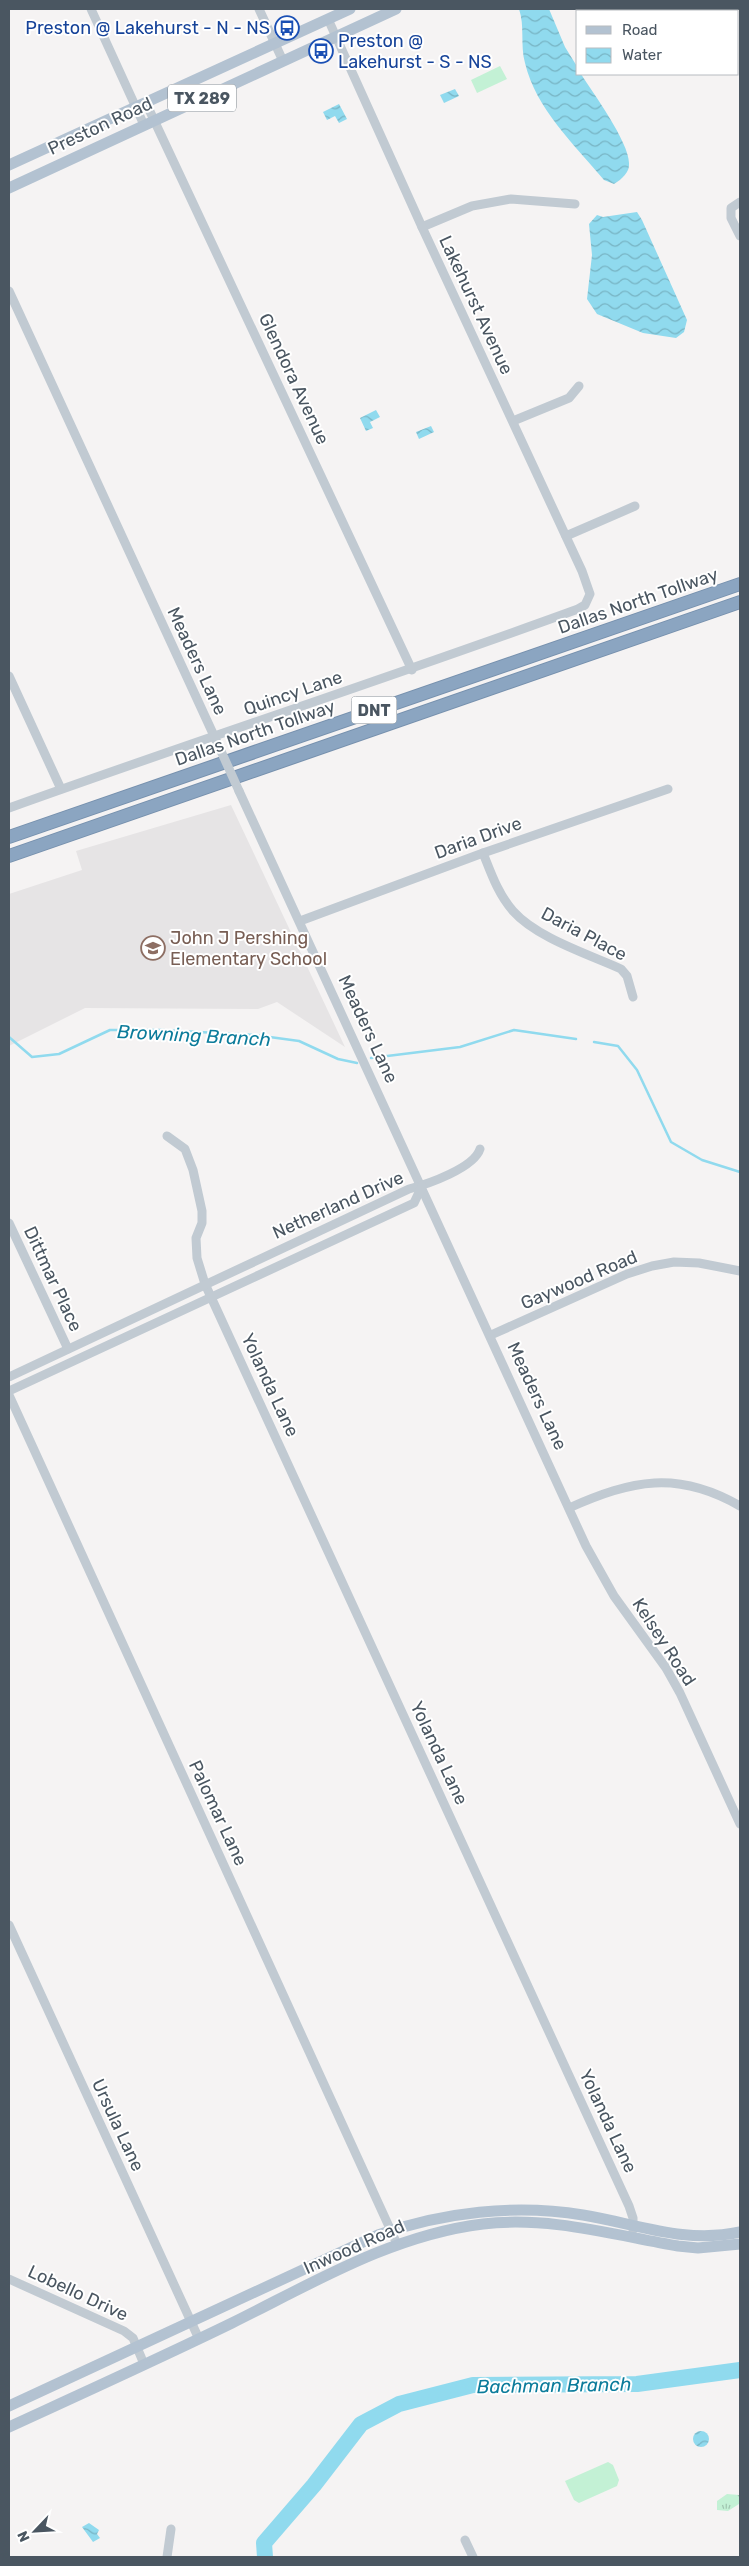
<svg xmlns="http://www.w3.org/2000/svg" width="749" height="2566" viewBox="0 0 749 2566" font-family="Rubik,sans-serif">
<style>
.education{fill:#e6e4e5}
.grass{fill:url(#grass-tufts)}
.pitch{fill:#c3f1d5}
.water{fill:url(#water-waves)}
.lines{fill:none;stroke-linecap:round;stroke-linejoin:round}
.stream{stroke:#90daee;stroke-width:2.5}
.river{stroke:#90daee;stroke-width:16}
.highway-casing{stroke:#7690ad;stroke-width:14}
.minor{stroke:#c1cad2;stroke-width:9}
.major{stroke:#b3c2d1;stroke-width:11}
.highway{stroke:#8ba5c1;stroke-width:12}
.minor-bridge{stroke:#c1cad2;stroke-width:9}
.labels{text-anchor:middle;stroke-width:4;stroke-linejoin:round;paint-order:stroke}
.shield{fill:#fff;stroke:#808990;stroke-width:1}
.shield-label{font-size:16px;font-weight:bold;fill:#4a5661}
.transit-label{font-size:18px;fill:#164399;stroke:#fff;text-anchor:end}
.street-label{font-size:18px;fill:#4a5661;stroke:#fff}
.education-label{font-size:18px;fill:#785e54;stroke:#fff;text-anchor:start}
.water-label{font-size:19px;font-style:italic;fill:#0c7c9b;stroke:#fff}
</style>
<defs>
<pattern id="grass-tufts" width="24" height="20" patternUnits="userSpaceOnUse" patternTransform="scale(1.25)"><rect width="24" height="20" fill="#c3f1d5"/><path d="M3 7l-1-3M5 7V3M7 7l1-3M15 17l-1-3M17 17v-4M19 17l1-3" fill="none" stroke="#a0c6b0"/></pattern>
<pattern id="water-waves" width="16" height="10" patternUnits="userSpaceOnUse" patternTransform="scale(1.25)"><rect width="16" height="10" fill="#90daee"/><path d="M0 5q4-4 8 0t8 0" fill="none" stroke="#78b4c4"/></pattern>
</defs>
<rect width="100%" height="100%" fill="#f5f3f3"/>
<!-- education -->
<polygon class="education" points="231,805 345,1047 277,1002 258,1009 85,1008 9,1046 9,894 82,870 76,851"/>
<!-- grass -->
<polygon class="grass" points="727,2494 739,2495 739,2504 728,2511 717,2510 717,2501"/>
<!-- pitch -->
<g class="pitch">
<polygon points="500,66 507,79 477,93 471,80"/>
<polygon points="608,2462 613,2465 619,2480 617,2486 579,2503 574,2500 565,2481"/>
</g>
<!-- water -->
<g class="water">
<path d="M 519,9 L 549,9 L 565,47 L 578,68 L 578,74 L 581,74 C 593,93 629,142 629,163 C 630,172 622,179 614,184 L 604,180 C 574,144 536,109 525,63 C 520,45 525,26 519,9 Z"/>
<polygon points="455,89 459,96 444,103 440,95"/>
<polygon points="339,104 347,119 339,123 335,116 327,120 323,112"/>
<polygon points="637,212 642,220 687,320 684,332 676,338 643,333 597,314 587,299 592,255 589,224 597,215 603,217"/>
<polygon points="376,410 380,417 370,422 373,428 366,431 360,418"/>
<polygon points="431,426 434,432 419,439 416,432"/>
<circle cx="701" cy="2439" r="8"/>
<polygon points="89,2523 99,2530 97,2534 100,2538 93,2542 82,2527"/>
</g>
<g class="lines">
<!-- stream -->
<g class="stream">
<polyline points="9,1037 32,1057 59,1054 110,1030 161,1030 255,1035 299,1041 338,1059 357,1063"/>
<polyline points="594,1042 618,1046 637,1070 671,1142 702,1160 740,1172"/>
<polyline points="371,1058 460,1047 514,1030 576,1039"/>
</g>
<!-- river -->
<polyline class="river" points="265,2557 264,2543 314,2485 361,2424 399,2404 473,2385 637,2384 740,2370"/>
<!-- highway casing -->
<g class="highway-casing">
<g id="highway">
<polyline points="9,837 740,584"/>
<polyline points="9,856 740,602"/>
</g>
</g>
<!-- minor -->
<g class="minor">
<polyline points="91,9 144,125"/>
<polyline points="259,9 283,61"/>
<polyline points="146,103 412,670"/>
<polyline points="740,202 731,208 731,218 740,236"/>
<polyline points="422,227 472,206 511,199 575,204"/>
<polyline points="9,291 221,751"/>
<polyline points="513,421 569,398 579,386"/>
<polyline points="566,536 635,506"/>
<polyline points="9,676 61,789"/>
<polyline points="239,791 586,1546 614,1596 666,1668 680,1693 740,1824"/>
<path d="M 9,808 C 198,740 389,678 578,609 L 585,605 L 590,594 L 582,571 L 422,227 L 328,19"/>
<path d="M 483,853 C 491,873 498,894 513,911 C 537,938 588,954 621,969 L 627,976 L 633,997"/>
<polyline points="300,921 483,853 668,789"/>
<polyline points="167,1136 185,1149 193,1170 202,1211 202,1223 196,1238 197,1258 205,1284 629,2206 633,2218 633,2230"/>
<polyline points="9,1223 68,1349"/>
<polyline points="491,1335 627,1274 652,1266 674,1262 699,1263 740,1271"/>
<path d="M 9,1377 L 409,1189 C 428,1184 474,1168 480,1149"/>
<polyline points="9,1391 414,1203 422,1186"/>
<polyline points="9,1395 397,2244"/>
<path d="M 569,1508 C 632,1480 677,1470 740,1506"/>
<polyline points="9,1925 199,2339"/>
<polyline points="9,2279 124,2331 133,2338 144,2364"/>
<polyline points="465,2540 473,2557"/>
<polyline points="167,2557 171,2529"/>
</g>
<!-- major -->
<g class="major">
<polyline points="9,165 350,9"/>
<polyline points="9,188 396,9"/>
<path d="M 9,2406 L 378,2235 C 443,2212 515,2204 583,2215 C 638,2224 684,2244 740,2232"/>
<path d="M 9,2427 C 83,2393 158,2359 232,2323 C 313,2283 392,2235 483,2224 C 549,2216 614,2235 678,2246 L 698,2248 L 740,2244"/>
</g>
<!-- highway -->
<use href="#highway" class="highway"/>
<!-- minor-bridge -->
<polyline class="minor-bridge" points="221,751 239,791"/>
</g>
<!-- icons -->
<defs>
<g id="bus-ring" transform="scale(1.25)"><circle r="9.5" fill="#fff" stroke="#1a4fb4" stroke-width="1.5"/><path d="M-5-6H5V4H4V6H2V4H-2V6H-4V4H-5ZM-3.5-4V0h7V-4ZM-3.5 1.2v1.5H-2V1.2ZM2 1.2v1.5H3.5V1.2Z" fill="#1a4fb4"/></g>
<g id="school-ring" transform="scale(1.25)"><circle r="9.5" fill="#fff" stroke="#8d6e63" stroke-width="1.5"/><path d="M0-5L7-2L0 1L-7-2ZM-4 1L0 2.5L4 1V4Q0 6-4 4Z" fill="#8d6e63"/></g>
</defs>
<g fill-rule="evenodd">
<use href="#bus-ring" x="287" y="28"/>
<use href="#bus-ring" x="321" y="51"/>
<use href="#school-ring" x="153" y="948"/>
</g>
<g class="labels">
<!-- shield labels -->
<g class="shield">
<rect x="168" y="84.5" width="68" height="27" rx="4"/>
<rect x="351.5" y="696.5" width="45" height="27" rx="4"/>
</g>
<g class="shield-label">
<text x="202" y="104">TX 289</text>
<text x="374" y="716">DNT</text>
</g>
<!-- transit labels -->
<g class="transit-label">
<text x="270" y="34">Preston @ Lakehurst - N - NS</text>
<text x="338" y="47" text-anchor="start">Preston @<tspan x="338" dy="21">Lakehurst - S - NS</tspan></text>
</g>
<!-- street labels -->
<g class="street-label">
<text transform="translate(100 126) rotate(-25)" y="6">Preston Road</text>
<text transform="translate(476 305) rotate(65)" y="6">Lakehurst Avenue</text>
<text transform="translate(294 379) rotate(65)" y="6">Glendora Avenue</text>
<text transform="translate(638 601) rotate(-19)" y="6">Dallas North Tollway</text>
<text transform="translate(197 661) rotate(65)" y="6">Meaders Lane</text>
<text transform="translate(293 693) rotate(-19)" y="6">Quincy Lane</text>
<text transform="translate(255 733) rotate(-19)" y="6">Dallas North Tollway</text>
<text transform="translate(478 838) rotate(-20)" y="6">Daria Drive</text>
<text transform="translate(584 934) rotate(28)" y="6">Daria Place</text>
<text transform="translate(368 1029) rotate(65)" y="6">Meaders Lane</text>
<text transform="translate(338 1205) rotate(-24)" y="6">Netherland Drive</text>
<text transform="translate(53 1279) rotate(65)" y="6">Dittmar Place</text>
<text transform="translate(579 1280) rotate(-23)" y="6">Gaywood Road</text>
<text transform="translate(270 1385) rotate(65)" y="6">Yolanda Lane</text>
<text transform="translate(537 1396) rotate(65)" y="6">Meaders Lane</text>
<text transform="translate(664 1642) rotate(57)" y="6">Kelsey Road</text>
<text transform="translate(439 1753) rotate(65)" y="6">Yolanda Lane</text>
<text transform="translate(218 1813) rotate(65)" y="6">Palomar Lane</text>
<text transform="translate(608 2121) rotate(65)" y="6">Yolanda Lane</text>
<text transform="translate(118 2125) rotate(65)" y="6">Ursula Lane</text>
<text transform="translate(354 2247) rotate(-24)" y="6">Inwood Road</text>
<text transform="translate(78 2293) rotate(25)" y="6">Lobello Drive</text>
</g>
<!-- education labels -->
<g class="education-label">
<text x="170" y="944">John J Pershing<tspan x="170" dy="21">Elementary School</tspan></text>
</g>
<!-- water labels -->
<g class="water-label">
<text transform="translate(194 1035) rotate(3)" y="7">Browning Branch</text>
<text transform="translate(554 2385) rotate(-1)" y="7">Bachman Branch</text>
</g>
</g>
<!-- border -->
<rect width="749" height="2566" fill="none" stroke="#4a5661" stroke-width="20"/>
<!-- legend -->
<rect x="576" y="10" width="162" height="65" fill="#ffffff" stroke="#b7bbc0"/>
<rect x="586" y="26" width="25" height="8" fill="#b3c2d1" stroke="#b7bbc0"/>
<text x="622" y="35" font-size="15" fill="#4a5661">Road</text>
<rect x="586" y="48" width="25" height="15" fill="url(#water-waves)" stroke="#b7bbc0"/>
<text x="622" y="60" font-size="15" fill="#4a5661">Water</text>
<!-- north arrow -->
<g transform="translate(35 2531) rotate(245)" stroke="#ffffff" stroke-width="4" paint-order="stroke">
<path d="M0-4L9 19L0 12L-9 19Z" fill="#4a5661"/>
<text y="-8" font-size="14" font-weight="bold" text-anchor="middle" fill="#4a5661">N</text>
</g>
</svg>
